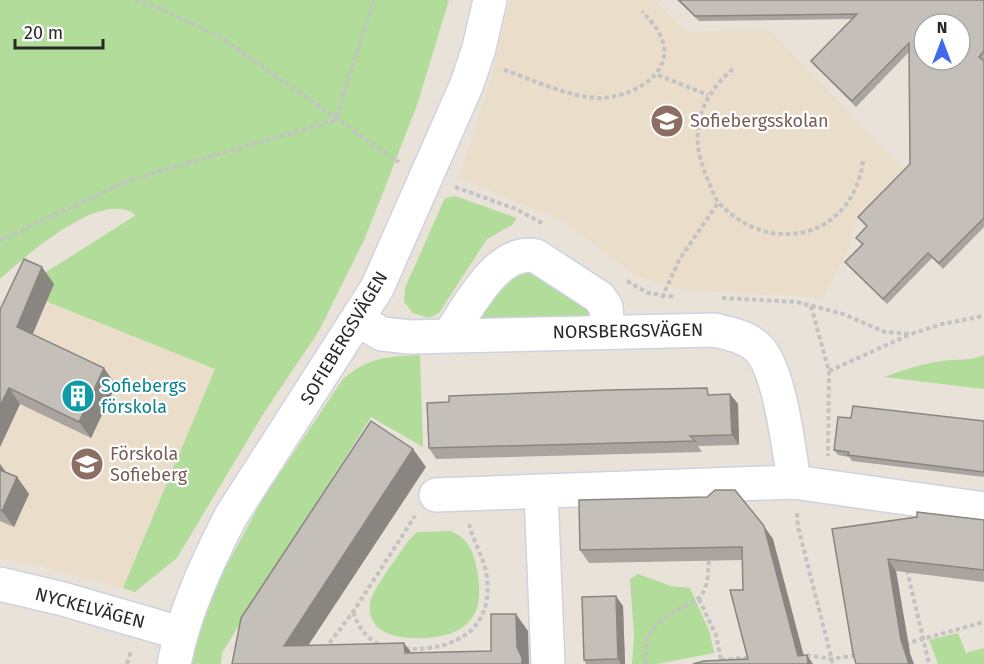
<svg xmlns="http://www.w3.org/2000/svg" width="984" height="664" viewBox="0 0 984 664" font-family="'Fira Sans',sans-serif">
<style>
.education{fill:#eadeca}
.green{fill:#b1dc99}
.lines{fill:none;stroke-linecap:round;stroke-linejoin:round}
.minor-casing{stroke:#cfd2df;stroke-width:36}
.path{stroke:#c3c3c3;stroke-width:4;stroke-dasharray:4.5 3;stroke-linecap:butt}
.minor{stroke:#fff;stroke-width:33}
.wall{fill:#a9a49f}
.shaded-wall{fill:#898682}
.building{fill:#c4bfb9;stroke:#898682;stroke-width:1.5;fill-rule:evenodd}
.labels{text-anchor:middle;stroke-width:4.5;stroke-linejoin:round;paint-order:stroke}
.education-label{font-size:18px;fill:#785e54;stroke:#fff;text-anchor:start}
.street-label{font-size:18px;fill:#272727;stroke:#fff}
.culture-label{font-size:18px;fill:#0d838f;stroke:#fff;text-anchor:start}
</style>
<rect width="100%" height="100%" fill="#e9e2d9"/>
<!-- education -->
<g class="education">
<polygon points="510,0 654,0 687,32 768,29 904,169 858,216 847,252 823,298 677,289 638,277 563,221 459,178 492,74"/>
<polygon points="18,290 215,369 123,588 36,565 0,559 0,301"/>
</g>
<!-- green -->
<g class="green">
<path d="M 0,0 L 449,0 L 417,105 L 384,190 L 364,240 L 319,331 L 265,411 L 177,558 L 135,592 L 123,588 L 215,369 L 18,290 L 136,215 C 101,188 26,256 0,279 Z"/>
<polygon points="455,196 517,218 512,225 487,239 439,313 429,318 413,313 404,302 405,288 445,198"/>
<polygon points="521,267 587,301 591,315 589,319 476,323 511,273"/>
<path d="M 420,355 L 423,447 L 371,417 L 246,614 L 222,653 L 221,664 L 190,664 L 192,652 L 220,578 L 262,500 L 343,379 C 369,357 386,357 420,355 Z"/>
<path d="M 984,355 L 984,389 L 884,377 C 903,370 921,364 941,361 C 956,359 970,361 984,355 Z"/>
<path d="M 451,531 C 468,539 474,551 477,570 C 486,614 469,636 424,638 C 399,639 366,635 370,602 C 372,590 401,552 409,540 L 417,532 Z"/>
<polygon points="638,574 671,586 690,588 710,633 714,653 657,664 632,664 634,635 630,579"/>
<polygon points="958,633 966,653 984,648 984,664 938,664 929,640"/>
</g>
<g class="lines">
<!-- minor casing -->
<g class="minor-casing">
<g id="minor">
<path d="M 358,320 L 382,334 L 410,337 L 714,330 C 729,334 745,336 757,347 C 780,367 789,451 794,482"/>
<path d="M 449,335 C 469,307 497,248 536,256 L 599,297 L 606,307 L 608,332"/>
<polyline points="541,492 548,664"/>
<polyline points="436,495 794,482 984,509"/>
<polyline points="0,584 63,599 180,633"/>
<path d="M 174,664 C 184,612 207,563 231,516 L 377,288 L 467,84 L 479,48 L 490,0"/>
</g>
</g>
<!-- path -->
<g class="path">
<polyline points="135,0 162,9 220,37 399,162"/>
<path d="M 733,69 C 697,100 688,136 708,180 C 711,187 714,198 720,204 C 772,258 853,237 863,161"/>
<path d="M 504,70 C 534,80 570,98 601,98 C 634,97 680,71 659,33 C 655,25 648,18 642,11"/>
<polyline points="658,75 708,95"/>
<polyline points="455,187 516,209 544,224"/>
<polyline points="0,240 130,180 335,120 374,0"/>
<polyline points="627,281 648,293 676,297"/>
<polyline points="662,298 679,260 718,203"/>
<polyline points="722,298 797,302 843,314 885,332 911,334 942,324 984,316"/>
<polyline points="811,306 829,371 828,456"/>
<polyline points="829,371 911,334"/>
<polyline points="797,513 798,527 833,664"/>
<polyline points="907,570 929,664"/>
<polyline points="699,599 716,635 721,660"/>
<path d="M 353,612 C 359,628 365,637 380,645"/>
<polyline points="905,644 984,622"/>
<polyline points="325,649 353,612 415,516"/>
<path d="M 405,649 C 456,651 496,629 486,572 C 483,556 473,541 469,524"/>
<polyline points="799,654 832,659 857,655"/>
<polyline points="721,660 753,657"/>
<polyline points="127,664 131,650"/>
<path d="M 646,664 C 641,631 660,618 687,605 C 692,602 699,600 702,594 C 709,585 708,569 709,558"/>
</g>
<!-- minor -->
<use href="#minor" class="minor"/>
</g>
<!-- wall -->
<g class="wall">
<polygon points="677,0 984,0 984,227 943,269 932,258 887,304 849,267 845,262 862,245 856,238 867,227 858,217 910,164 909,52 856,107 815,66 811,61 852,19 699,21"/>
<polygon points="54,284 32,334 116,385 91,438 20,404 0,447 0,310"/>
<polygon points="730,394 738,404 739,445 698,446 702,452 436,459 429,448"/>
<polygon points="851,418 984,421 984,477 852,461 849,457 838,455 834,450"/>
<polygon points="0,464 6,472 17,477 29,494 14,527 0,521"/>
<polygon points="984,520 984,582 896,571 910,653 832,529"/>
<polygon points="773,539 743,590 743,560 589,563 580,550"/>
<polygon points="623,606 625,664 586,664 584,660"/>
</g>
<!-- shaded-wall -->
<g class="shaded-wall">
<polygon points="42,267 54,284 29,343 17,327"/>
<polygon points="104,368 116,385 91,438 79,422"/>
<polygon points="9,388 20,404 0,447 0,406"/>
<polygon points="730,394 738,404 739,445 732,435"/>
<polygon points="413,449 426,467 296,664 284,646"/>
<polygon points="0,464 8,476 0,477"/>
<polygon points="17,477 29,494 14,527 2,511"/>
<polygon points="764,526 773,539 806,664 798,656"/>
<polygon points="888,559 896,571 910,653 914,664 909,664 901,640"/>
<polygon points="616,596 623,606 625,664 621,664 618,659"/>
<polygon points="516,614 528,631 529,664 522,664 517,647"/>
<polygon points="404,643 417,660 405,653"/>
<polygon points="807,655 813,664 808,664"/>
</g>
<!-- building -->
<g class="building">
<path d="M 679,0 L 984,0 L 984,51 L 979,57 L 984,61 L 984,218 L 939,263 L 928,253 L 883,299 L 845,262 L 863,244 L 856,238 L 867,226 L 858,217 L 910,164 L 909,43 L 852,101 L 811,61 L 857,14 L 695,16 ZM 924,24 L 960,24 L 960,60 L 924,60 Z"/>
<polygon points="24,259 42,267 17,327 104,368 79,422 9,388 0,406 0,310"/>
<polygon points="707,388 708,395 730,394 732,435 690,436 695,441 429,448 427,403 449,402 449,396 609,390"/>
<polygon points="853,406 984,421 984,472 848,455 849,452 834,450 838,417 851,418"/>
<polygon points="371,421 413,449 284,646 404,643 405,653 491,651 491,614 516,614 517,647 522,658 522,664 232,664 241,618"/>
<polygon points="0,470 17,477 2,511 0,510"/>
<polygon points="715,490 735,490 764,526 798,656 807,655 808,664 693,664 704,661 748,659 730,590 743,590 742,547 580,550 579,500 707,497"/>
<polygon points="917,512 984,520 984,570 888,559 901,640 909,664 856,664 853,653 832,529 917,517"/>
<polygon points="616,596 618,659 584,660 582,597"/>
</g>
<!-- icons -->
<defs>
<g id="school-disc" transform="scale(1.725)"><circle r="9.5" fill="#8d6e63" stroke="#fff"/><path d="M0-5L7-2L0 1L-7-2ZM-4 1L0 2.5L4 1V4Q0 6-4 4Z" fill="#fff"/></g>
<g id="building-disc" transform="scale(1.725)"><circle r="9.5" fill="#0f9aa8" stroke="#fff"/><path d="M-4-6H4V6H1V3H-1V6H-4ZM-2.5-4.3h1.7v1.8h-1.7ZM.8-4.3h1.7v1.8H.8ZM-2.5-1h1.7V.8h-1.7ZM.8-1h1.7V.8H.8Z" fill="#fff"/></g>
</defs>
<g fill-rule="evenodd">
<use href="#school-disc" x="667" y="121"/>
<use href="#building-disc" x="78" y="396"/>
<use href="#school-disc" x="87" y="464"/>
</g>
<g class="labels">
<!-- education labels -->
<g class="education-label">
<text x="690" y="127">Sofiebergsskolan</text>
<text x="110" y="460">Förskola<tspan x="110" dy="21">Sofieberg</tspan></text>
</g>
<!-- street labels -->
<g class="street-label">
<text transform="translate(628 331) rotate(-1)" y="6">NORSBERGSVÄGEN</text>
<text transform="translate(344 338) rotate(-59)" y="6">SOFIEBERGSVÄGEN</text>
<text transform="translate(90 608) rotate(15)" y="6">NYCKELVÄGEN</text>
</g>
<!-- culture labels -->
<g class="culture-label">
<text x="101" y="392">Sofiebergs<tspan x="101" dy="21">förskola</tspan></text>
</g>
</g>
<!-- north arrow -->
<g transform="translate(942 42)"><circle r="28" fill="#ffffff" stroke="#a9a9a9" stroke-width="1.5"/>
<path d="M0-4.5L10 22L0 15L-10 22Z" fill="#4467eb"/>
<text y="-9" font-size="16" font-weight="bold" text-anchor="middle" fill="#272727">N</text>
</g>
<!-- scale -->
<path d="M15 39v9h88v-9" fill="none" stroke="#272727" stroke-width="3"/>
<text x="24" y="39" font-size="18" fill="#272727" stroke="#ffffff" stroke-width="4.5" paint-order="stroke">20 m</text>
</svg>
